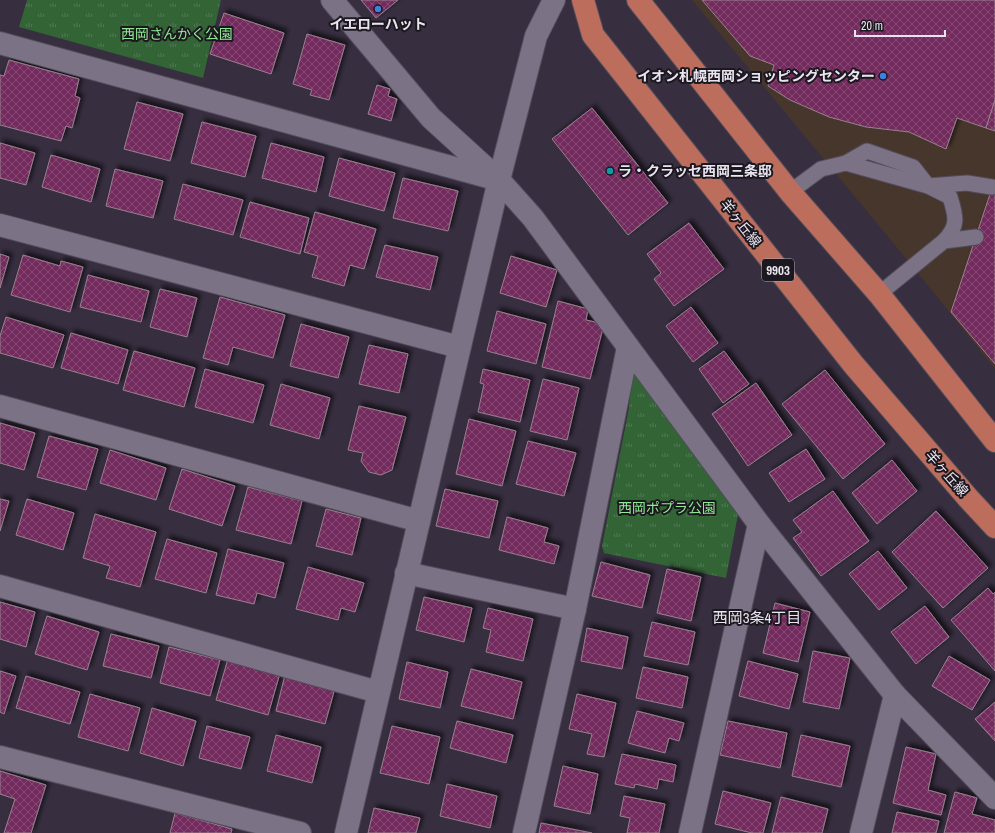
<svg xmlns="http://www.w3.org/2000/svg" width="995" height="833" viewBox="0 0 995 833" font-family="'Archivo Narrow','Noto Sans JP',sans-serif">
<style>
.commercial{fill:#47362b}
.grass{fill:url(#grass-tufts)}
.building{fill:url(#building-cross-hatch);stroke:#97818e;filter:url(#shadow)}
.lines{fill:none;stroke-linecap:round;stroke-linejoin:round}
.service-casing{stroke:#534c5a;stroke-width:17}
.minor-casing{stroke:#534c5a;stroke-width:24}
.primary-casing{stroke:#534c5a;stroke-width:24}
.service{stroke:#7b7286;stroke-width:15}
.minor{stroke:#7b7286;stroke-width:22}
.primary{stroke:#bc6d5c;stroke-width:22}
.shop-dot{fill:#3f7fe0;stroke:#1c1820;stroke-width:1.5}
.culture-dot{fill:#0f9aa8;stroke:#1c1820;stroke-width:1.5}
.labels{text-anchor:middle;stroke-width:4;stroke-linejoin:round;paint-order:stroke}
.shield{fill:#1c1820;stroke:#aca7b1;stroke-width:1}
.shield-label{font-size:13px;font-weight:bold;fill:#e9e4ef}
.poi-label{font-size:14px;font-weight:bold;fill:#e9e4ef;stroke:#1c1820}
.park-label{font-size:14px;fill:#8ee892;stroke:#1c1820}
.street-label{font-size:14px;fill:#e9e4ef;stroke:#1c1820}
.neighbourhood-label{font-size:15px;fill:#e9e4ef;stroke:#1c1820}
</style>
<defs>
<pattern id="grass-tufts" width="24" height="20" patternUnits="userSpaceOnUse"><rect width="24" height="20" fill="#336436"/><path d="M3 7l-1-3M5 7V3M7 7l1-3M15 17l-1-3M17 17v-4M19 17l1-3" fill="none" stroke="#517a53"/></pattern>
<pattern id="building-cross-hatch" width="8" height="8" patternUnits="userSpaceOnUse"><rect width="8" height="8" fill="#732c5c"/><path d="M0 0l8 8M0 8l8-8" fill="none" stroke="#874a74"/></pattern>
<filter id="shadow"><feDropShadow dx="3.5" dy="-3.5" stdDeviation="2" flood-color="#0009"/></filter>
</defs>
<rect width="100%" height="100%" fill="#372e40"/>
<!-- commercial -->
<polygon class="commercial" points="692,0 995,0 995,369 913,267"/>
<!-- grass -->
<g class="grass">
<polygon points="27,0 221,0 203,78 19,27"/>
<polygon points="632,372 739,509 726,578 604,553 602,546 629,408"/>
</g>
<!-- building -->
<g class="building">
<polygon points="361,0 398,0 376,18"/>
<polygon points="702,0 995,0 995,100 986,128 957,118 946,149 909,132 866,127 829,117 790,100 768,86 774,65 750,56"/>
<polygon points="224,13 284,33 271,74 210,54"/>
<polygon points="307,34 345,45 329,100 310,95 312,90 293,84"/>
<polygon points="9,60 79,79 75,96 80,98 72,128 66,126 61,141 0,125 0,75 4,76"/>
<polygon points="377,85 390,89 388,96 397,99 391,121 368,114"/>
<polygon points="995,100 995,131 986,128"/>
<polygon points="137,102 183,114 170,161 124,149"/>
<polygon points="592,108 668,203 628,235 552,139"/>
<polygon points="202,122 256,136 245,177 191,163"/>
<polygon points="0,143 35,153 26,185 0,178"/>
<polygon points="271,143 324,157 316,192 262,178"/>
<polygon points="51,155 100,169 91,202 42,187"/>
<polygon points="339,158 395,173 384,211 329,196"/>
<polygon points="115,169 163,181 153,218 106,206"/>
<polygon points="403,178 458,191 448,231 393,218"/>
<polygon points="995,179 995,364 951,312"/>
<polygon points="183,184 243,200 233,235 174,219"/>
<polygon points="250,202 309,218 300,254 240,237"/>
<polygon points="315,212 376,229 364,269 350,265 344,286 312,277 318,256 304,252"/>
<polygon points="689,223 724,269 674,306 654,279 661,273 647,254"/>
<polygon points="385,245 438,257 430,290 376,277"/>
<polygon points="0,254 9,257 0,288"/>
<polygon points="23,255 60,266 61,261 83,267 70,312 11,295"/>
<polygon points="511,256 557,270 546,307 500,293"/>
<polygon points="88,275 149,291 141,322 80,307"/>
<polygon points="160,289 197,298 187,337 150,327"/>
<polygon points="220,297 285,315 273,358 233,347 228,365 203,358"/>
<polygon points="558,301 588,309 586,320 604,324 590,379 542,367"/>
<polygon points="691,307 718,343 693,362 666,326"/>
<polygon points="497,311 546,324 536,364 487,351"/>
<polygon points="6,317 64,335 53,368 0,353 0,336"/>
<polygon points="301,324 349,337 338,378 290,366"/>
<polygon points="71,333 128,350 118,384 61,368"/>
<polygon points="369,345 408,354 399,393 359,384"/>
<polygon points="134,351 195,368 184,407 123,390"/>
<polygon points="724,351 749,384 723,403 699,369"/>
<polygon points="205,369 264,385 253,423 195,407"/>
<polygon points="483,369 530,380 520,422 478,412 484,384 480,383"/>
<polygon points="825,370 885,444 843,479 782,404"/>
<polygon points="543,379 579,388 567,440 530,431"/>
<polygon points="756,383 792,435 748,466 712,414"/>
<polygon points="281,384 330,398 319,439 270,425"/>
<polygon points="359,406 406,417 392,470 381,475 369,472 361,461 363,453 348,450"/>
<polygon points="469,419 516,431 502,486 456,474"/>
<polygon points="0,423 35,433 24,470 0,463"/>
<polygon points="49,436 98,449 86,490 37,477"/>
<polygon points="528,441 576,453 564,496 516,484"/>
<polygon points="806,449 825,479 789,502 769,473"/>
<polygon points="110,450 166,468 156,500 100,483"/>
<polygon points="892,460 917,491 877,524 852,493"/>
<polygon points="182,469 235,486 222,526 169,509"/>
<polygon points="248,487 302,501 291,544 236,530"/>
<polygon points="445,489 498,501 489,538 436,526"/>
<polygon points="833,491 869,541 821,576 793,538 802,532 793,520"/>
<polygon points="0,499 9,501 0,531"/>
<polygon points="27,499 74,513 63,550 16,535"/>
<polygon points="326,509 361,518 352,555 316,546"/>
<polygon points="936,511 988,568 943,608 892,552"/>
<polygon points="95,514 156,532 140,587 106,578 110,566 83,558"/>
<polygon points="507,517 548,528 544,542 559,546 554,564 499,550"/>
<polygon points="167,539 217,553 206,593 155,579"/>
<polygon points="228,549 284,563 275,598 257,593 254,604 216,595"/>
<polygon points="878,551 907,588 879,610 849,574"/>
<polygon points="601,562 650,575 642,608 592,596"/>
<polygon points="308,567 364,583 355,612 341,608 338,620 296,609"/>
<polygon points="667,569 701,577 691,621 657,613"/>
<polygon points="988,588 993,594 995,592 995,671 951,620"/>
<polygon points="424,597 472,608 464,642 416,630"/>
<polygon points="0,602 35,612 26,647 0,639"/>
<polygon points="775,603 810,612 798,662 763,653"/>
<polygon points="925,606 949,637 916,664 891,632"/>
<polygon points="488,608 533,619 523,661 486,652 491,630 483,628"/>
<polygon points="47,616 99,632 87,670 35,654"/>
<polygon points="652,622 695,632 688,665 644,656"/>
<polygon points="587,628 628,637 622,669 581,661"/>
<polygon points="111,634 159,646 151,678 103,666"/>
<polygon points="169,647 220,660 210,696 160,683"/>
<polygon points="813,651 850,658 839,709 803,702"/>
<polygon points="949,656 990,680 972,710 932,686"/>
<polygon points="228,659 280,673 268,715 216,700"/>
<polygon points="748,661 798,674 789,709 739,696"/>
<polygon points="407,662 448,672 440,708 399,699"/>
<polygon points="643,667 688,677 682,708 636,698"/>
<polygon points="471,669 522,682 513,719 461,706"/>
<polygon points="0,671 16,676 4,714 0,712"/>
<polygon points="285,675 335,688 325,724 276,711"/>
<polygon points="26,676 80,692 70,724 16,708"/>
<polygon points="90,694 140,708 128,751 78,737"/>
<polygon points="577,694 616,703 604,757 587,754 592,734 569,729"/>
<polygon points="995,702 995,741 975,719"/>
<polygon points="152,708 196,721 183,766 140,753"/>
<polygon points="637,711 684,723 679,741 669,738 665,753 628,743"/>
<polygon points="457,721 513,735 506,763 450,748"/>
<polygon points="728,721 787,733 780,768 720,755"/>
<polygon points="207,726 250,737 241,769 199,758"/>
<polygon points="392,726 440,737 429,784 380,773"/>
<polygon points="276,735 321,747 312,783 267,771"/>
<polygon points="801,735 850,746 841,787 792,776"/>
<polygon points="906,747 936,754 928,790 946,795 941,815 893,803"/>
<polygon points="622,754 676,765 673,782 659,779 657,789 635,784 634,788 615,784"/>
<polygon points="563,766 598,774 590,814 554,806"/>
<polygon points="0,771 46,785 31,833 4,833 15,799 0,794"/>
<polygon points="447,784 497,796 490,828 440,816"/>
<polygon points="723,791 771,803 763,833 752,833 715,824"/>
<polygon points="955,792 977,798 972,814 995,820 995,833 944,833"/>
<polygon points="624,796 665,804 659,833 627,833 630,818 620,816"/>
<polygon points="781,797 828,809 822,833 772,833"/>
<polygon points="374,808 420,818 416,833 368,833"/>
<polygon points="897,812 939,821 936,833 892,833"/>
<polygon points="175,813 232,829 231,833 170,833"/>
<polygon points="541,823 592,833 539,833"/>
</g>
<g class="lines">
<!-- service casing -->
<g class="service-casing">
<g id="service">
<path d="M 846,163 L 867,151 L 913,167 L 928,186 L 950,197 C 956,216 959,226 944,241"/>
<polyline points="790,192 821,169 846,163 928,186 967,183 992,187"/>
<polyline points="879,294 944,241 976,237"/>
</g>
</g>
<!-- minor casing -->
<g class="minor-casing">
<g id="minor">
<polyline points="332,0 431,118 499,180 533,218 759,524 895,695 995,798"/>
<polyline points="0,43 495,179"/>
<polyline points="0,225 459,347"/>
<polyline points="0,406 419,521"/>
<polyline points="406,573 575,609"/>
<polyline points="0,586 378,692"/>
<polyline points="0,757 300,833"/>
<polyline points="346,833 499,180 536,36 554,0"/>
<polyline points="524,833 575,609 628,347"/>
<polyline points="690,833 759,524"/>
<polyline points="861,833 895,695"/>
</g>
</g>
<!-- primary casing -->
<g class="primary-casing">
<g id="primary">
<polyline points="583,0 593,35 853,364 968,498 995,527"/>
<polyline points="638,0 790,192 879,294 995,441"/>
</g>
</g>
<!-- service -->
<use href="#service" class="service"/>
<!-- minor -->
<use href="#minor" class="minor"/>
<!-- primary -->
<use href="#primary" class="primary"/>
</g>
<!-- markers -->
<g class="shop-dot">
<circle cx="378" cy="9" r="4"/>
<circle cx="883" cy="76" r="4"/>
</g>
<circle class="culture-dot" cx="610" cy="171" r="4"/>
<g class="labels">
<!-- shield labels -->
<rect class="shield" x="762" y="259" width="32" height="22" rx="3"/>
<g class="shield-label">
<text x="778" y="275">9903</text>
</g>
<!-- poi labels -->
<g class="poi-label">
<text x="378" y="29">イエローハット</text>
<text x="875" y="81" text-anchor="end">イオン札幌西岡ショッピングセンター</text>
<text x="618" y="176" text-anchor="start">ラ・クラッセ西岡三条邸</text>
</g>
<!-- park labels -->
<g class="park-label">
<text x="177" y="39">西岡さんかく公園</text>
<text x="667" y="513">西岡ポプラ公園</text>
</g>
<!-- street labels -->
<g class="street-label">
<text transform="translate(741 223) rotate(52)" y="5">羊ヶ丘線</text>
<text transform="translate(947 473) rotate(49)" y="5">羊ヶ丘線</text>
</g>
<!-- neighbourhood labels -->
<g class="neighbourhood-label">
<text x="757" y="623">西岡3条4丁目</text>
</g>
</g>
<!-- scale -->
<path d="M855 30v6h90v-6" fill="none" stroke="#e9e4ef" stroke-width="2"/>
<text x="861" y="30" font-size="12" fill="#e9e4ef" stroke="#1c1820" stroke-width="3" paint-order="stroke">20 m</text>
</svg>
